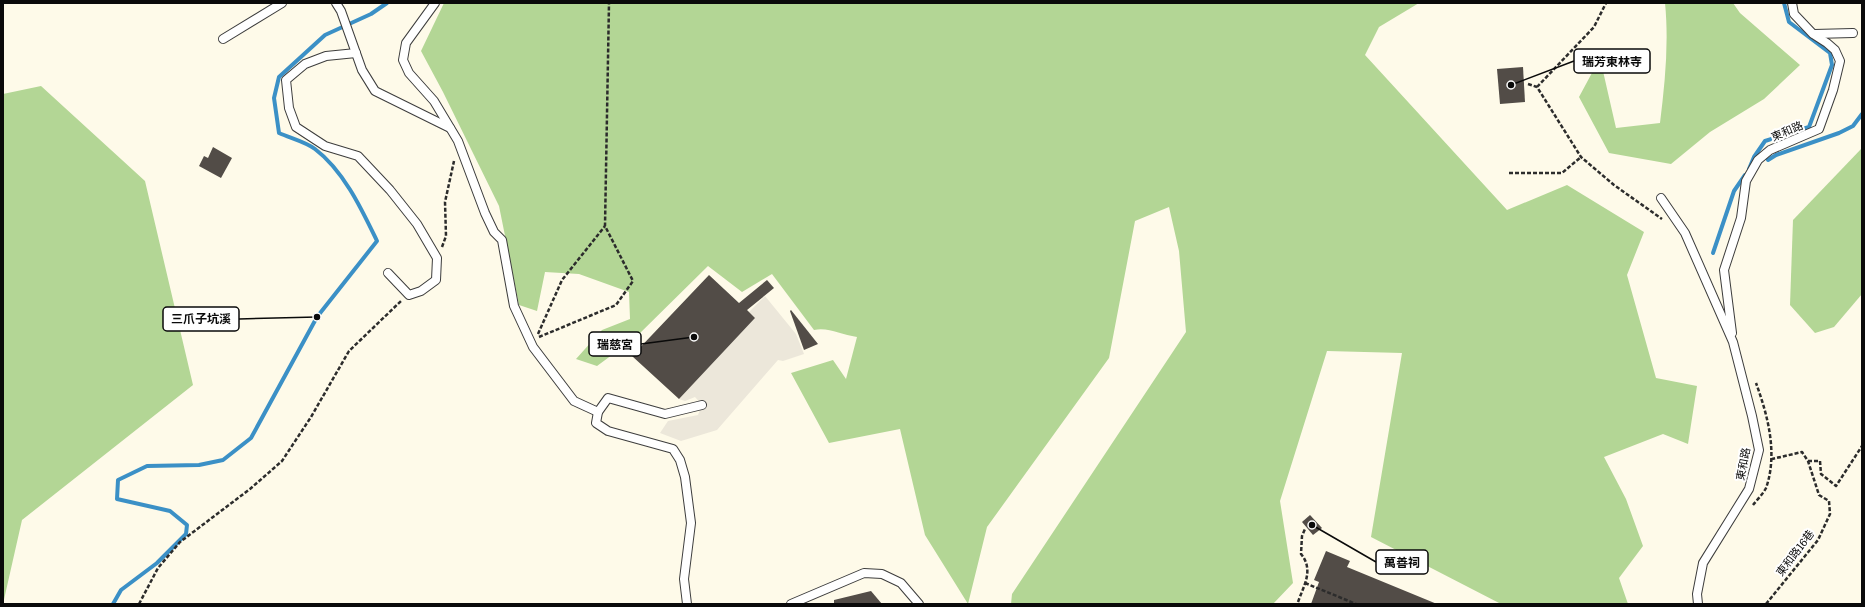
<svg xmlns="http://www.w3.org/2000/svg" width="1865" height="607" viewBox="0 0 1865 607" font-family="Literata,'Noto Sans TC',serif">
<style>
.forest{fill:#b3d695}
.plaza{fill:#ece7da}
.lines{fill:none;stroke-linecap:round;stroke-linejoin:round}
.stream{stroke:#3b90c6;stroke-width:4}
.building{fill:#524c47}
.service-casing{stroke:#3d3d3d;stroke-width:10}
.path{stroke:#2c2c2c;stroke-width:2.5;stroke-dasharray:4 2;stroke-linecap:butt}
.service{stroke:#fff;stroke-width:8}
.labels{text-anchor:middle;stroke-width:4;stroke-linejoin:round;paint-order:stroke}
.street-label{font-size:11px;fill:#0a0a0a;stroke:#fff}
.leader{fill:none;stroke:#0a0a0a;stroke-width:1.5}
.callout-dot{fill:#0a0a0a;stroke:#fff;stroke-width:1.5}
.callout{fill:#fff;stroke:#0a0a0a;stroke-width:1.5}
.callout-label{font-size:12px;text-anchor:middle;font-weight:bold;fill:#0a0a0a}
</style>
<rect width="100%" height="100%" fill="#fefae9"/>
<!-- forest -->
<g class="forest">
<path d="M 444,3 L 1419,3 L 1379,27 L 1365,55 L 1507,210 L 1567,185 L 1644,232 L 1627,275 L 1656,378 L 1697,386 L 1688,444 L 1663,434 L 1604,457 L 1626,499 L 1643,546 L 1619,578 L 1628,604 L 1501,604 L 1371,537 L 1402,353 L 1327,351 L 1280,501 L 1293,583 L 1273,604 L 1011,604 L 1012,594 L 1186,332 L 1179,251 L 1169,207 L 1135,221 L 1109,358 L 987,527 L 968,604 L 925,535 L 900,429 L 829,443 L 791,373 L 833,360 L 846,379 L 857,337 C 841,335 829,327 814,330 L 772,274 L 742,292 L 708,266 L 635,338 L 597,366 L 576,359 L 602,330 L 630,319 L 629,292 L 579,274 L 545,272 L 537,311 L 519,305 L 499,206 L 443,92 L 421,51 Z"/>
<path d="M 1665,3 L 1733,3 L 1740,13 L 1800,65 L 1764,99 L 1710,132 L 1671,164 L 1609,153 L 1579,97 L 1600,58 L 1616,128 L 1660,123 C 1665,83 1669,43 1665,3 Z"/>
<polygon points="41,86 145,181 193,385 22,520 3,604 3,94"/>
<polygon points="1862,148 1862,294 1834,327 1815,333 1790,305 1793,220"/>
</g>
<!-- plaza -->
<polygon class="plaza" points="765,296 796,334 804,354 783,361 778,360 717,430 681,441 660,433 668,421 698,415 702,405 695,397 685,401 679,399 755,318 749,312"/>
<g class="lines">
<!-- stream -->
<g class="stream">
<polyline points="1768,160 1776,155 1839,133 1853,126 1862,114"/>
<polyline points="1749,169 1754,157 1765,141 1809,127 1832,65 1830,53 1789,22 1784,3"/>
<polyline points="1713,253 1734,191 1745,175"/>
<path d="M 113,604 L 121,590 L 157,563 L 186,534 L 187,525 L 170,511 L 117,499 L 118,480 L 147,466 L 199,465 L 223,460 L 251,438 L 317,317 L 377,241 C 362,210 344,171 315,149 C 306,142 290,138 279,133 L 274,98 L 279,77 L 325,35 L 371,14 L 387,3"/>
</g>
</g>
<!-- building -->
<g class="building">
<polygon points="1523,67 1525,102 1500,104 1497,69"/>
<polygon points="213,147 232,158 221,178 199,166 204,156 208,158"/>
<polygon points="709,275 739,303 767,280 774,288 747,310 755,318 679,399 632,356"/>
<polygon points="791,310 818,344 804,350 790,311"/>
<polygon points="1310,515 1322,528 1313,535 1302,522"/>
<polygon points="1326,551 1350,561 1347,567 1437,604 1311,604 1319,582 1314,580"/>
<polygon points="871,591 882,604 834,604 834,600"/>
</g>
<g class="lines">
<!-- service casing -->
<g class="service-casing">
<g id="service">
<polyline points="336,3 341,11 362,70 375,91 450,128"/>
<polyline points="435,3 406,43 403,60 409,73 434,101 458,141 485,213 494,232 502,240 514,306 533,347 574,401 598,412"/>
<polyline points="1814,34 1853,33"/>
<polyline points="223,39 282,3"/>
<polyline points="356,53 326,56 305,64 286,80 289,108 296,127 325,146 358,156 390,190 417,224 437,258 436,280 421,291 409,295 388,273"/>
<polyline points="1661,198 1685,233 1733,342 1752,416 1759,450 1749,489 1703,563 1697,594 1698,604"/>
<polyline points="1732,333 1724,270 1741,218 1746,181 1758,160 1770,150 1819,129 1833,90 1840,61 1835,50 1827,43 1813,34 1794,14 1792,3"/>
<polyline points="687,604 684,579 691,523 685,477 680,460 673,449 608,431 596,423 598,412 608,398 665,414 702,405"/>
<polyline points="791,604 864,573 882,574 901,583 919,604"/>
</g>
</g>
<!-- path -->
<g class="path">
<polyline points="1528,84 1537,87 1581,157 1614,185 1662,219"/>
<polyline points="1537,87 1594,27 1606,3"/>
<polyline points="1509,173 1562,173 1581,157"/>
<polyline points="442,247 446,236 445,202 454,161"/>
<polyline points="538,334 562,280 605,226"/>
<polyline points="539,337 616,305 633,281 605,226 609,3"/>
<polyline points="1808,461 1820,461 1821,474 1836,486 1862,446"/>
<path d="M 1753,505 C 1757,500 1763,494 1766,488 C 1778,454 1768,416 1756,383"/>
<polyline points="1305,583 1356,604"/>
<path d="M 1298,602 C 1304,585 1314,570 1301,554 L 1302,536 L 1305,529"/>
<polyline points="139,604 158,568 180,542 250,489 282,461 311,417 349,351 401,301"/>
<polyline points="1766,604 1818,540 1830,514 1829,501 1819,495 1808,461 1802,452 1772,459"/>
</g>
<!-- service -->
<use href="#service" class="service"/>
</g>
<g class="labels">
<!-- street labels -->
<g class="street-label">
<text transform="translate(1787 131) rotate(-23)" y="4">東和路</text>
<text transform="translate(1743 464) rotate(-79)" y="4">東和路</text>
<text transform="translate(1795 553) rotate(-53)" y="4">東和路16巷</text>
</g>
</g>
<!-- callouts -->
<path class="leader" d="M1511 85L1574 61M317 317L239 319M694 337L641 344M1312 525L1376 562"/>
<g class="callout-dot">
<circle cx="1511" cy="85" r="4"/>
<circle cx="317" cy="317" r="4"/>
<circle cx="694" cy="337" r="4"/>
<circle cx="1312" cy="525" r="4"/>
</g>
<g class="callout">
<rect x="1574" y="49" width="76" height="24" rx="4"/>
<rect x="163" y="307" width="76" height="24" rx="4"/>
<rect x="589" y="332" width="52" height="24" rx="4"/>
<rect x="1376" y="550" width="52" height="24" rx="4"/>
</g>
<g class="callout-label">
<text x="1612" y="66">瑞芳東林寺</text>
<text x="201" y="323">三爪子坑溪</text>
<text x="615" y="349">瑞慈宮</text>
<text x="1402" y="567">萬善祠</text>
</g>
<!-- border -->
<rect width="1865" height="607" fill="none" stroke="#0a0a0a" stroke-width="8"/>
</svg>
